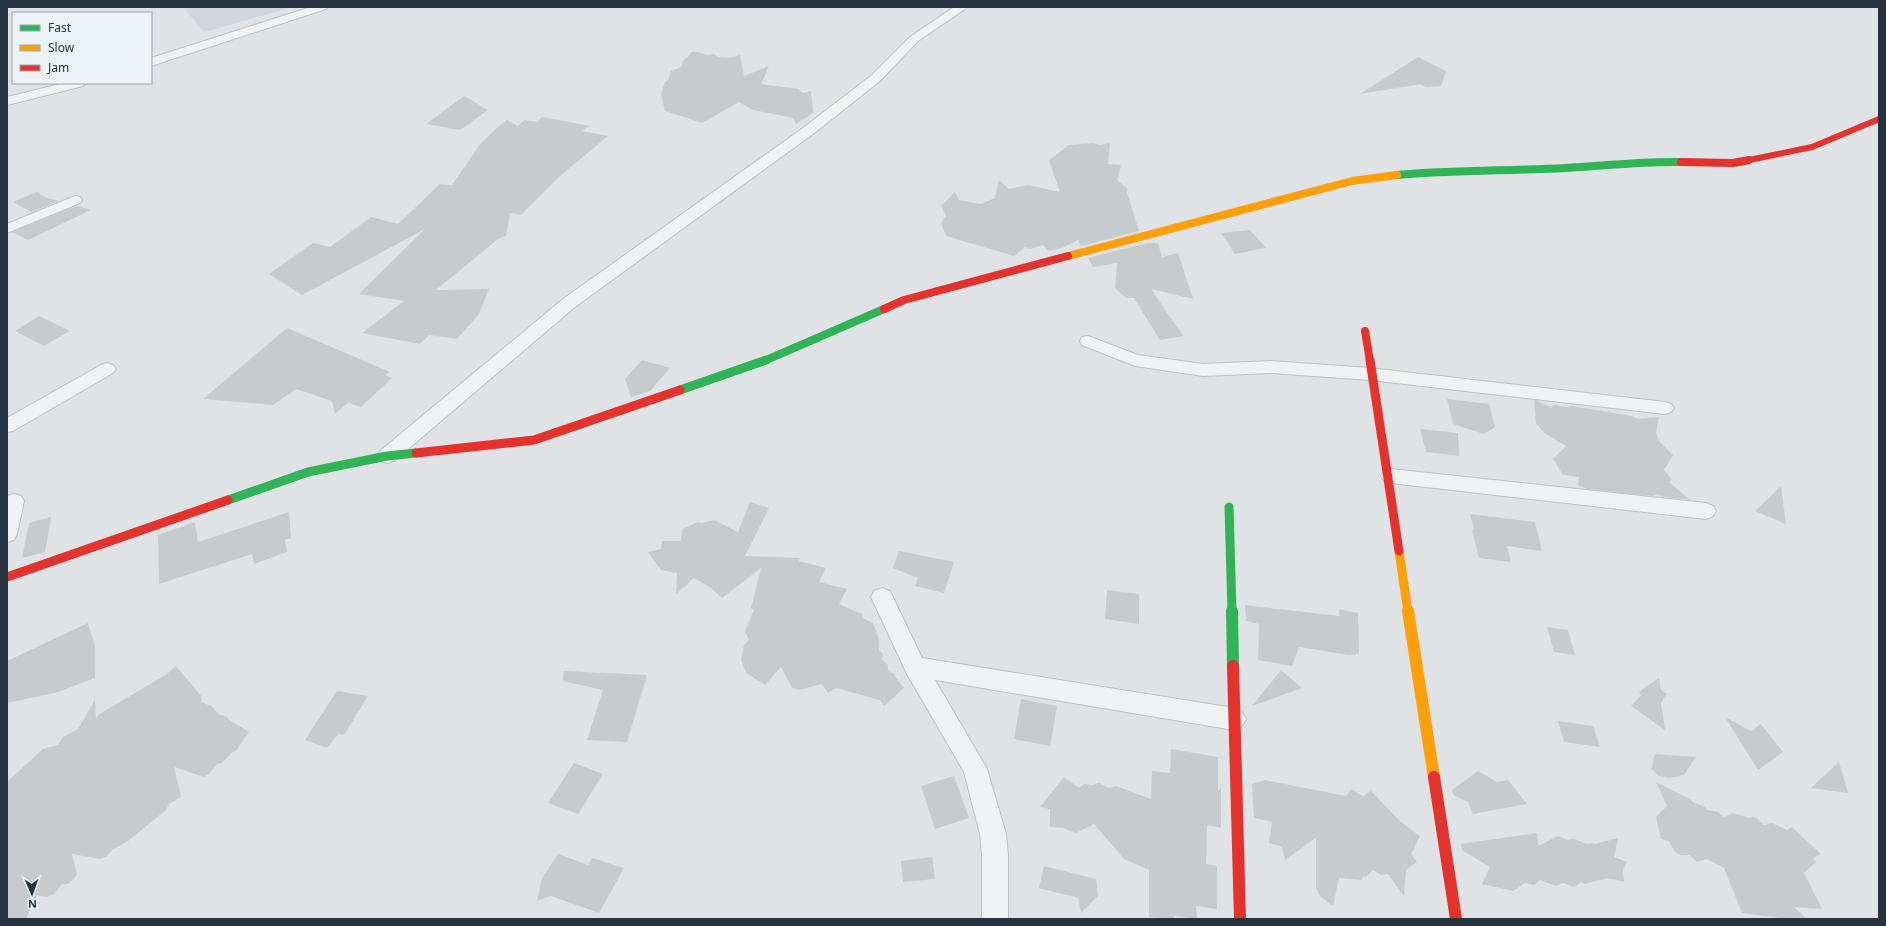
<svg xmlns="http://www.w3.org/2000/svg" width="1886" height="926" viewBox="0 0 1886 926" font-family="'Noto Sans',sans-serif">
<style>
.built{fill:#d0d7dd}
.building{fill:#c8cbce}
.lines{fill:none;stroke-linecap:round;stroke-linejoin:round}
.street-casing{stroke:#bec1c3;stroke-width:2}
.street{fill:#eff1f2;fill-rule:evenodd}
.fast-far2{stroke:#30b455;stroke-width:8}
.fast-far1{stroke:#30b455;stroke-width:9}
.fast{stroke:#30b455;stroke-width:12}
.slow-far2{stroke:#ff9f0a;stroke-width:8}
.slow-far1{stroke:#ff9f0a;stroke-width:9}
.slow{stroke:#ff9f0a;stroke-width:12}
.jam-far3{stroke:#e5322d;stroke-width:6}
.jam-far2{stroke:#e5322d;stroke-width:8}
.jam-far1{stroke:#e5322d;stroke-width:9}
.jam{stroke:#e5322d;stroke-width:12}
</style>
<rect width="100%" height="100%" fill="#e0e3e5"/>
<!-- built -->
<polygon class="built" points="183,7 293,7 204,32"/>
<!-- building -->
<g class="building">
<polygon points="692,52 698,52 707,55 714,54 718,57 729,58 740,55 744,76 769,66 761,84 798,89 803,93 811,91 813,113 796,124 793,118 753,110 739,102 702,123 665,111 661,94 665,82 668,80 671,71 681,67 683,61"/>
<polygon points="1418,57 1446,71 1441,86 1426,87 1421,84 1360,94"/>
<polygon points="464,96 488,110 460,130 426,124"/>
<polygon points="542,117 590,126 582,131 608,136 560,176 521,215 510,213 506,236 498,239 436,290 489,289 479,314 457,339 429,335 420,344 362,333 404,301 359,294 425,229 302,295 269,274 313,243 330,247 371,217 398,224 440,184 452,185 481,143 498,127 507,120 518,126 524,120 537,122"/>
<polygon points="1093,143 1100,145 1110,143 1108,164 1121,165 1117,180 1128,189 1127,192 1139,231 1081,246 1078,240 1062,248 1048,251 1043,245 1030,249 1025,247 1014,256 946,236 941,223 946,216 941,206 955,192 959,200 981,204 995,198 999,180 1009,189 1028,185 1060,192 1049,160 1069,145"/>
<polygon points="37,192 47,198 59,201 32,212 13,202"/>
<polygon points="77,206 91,210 28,240 12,232"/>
<polygon points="1250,230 1266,248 1235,254 1221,233"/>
<polygon points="1147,243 1158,243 1162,257 1178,253 1193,299 1151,289 1183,336 1160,340 1134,298 1126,298 1115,288 1117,263 1093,267 1088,258"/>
<polygon points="39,316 70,331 44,346 15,331"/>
<polygon points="287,328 390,372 385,375 392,378 361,407 348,403 335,414 332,401 296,389 273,405 203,399"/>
<polygon points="642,360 670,368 650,391 631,397 625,379"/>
<polygon points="1447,399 1489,404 1495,427 1484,434 1453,424"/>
<polygon points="1534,400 1551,407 1554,405 1568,407 1571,406 1632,416 1638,419 1659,417 1656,433 1659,441 1673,455 1664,470 1671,479 1669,482 1690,500 1664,497 1657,494 1653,496 1587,489 1578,485 1579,477 1563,475 1553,459 1566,446 1543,432 1536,423"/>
<polygon points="1420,429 1458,433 1459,456 1426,452"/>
<polygon points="1781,486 1786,524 1755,511"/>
<polygon points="750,502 769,508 745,556 800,558 799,561 826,568 819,582 847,589 839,604 862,614 863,618 873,623 879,639 879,650 883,654 882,660 888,665 888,671 893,673 898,681 904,688 884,706 880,700 836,688 828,693 822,684 799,690 792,688 781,667 765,685 746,673 741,660 744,645 749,640 745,631 754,610 751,608 761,568 722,598 711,588 694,578 676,594 677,573 661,570 648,552 661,549 662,541 681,541 682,529 698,522 702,523 714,520 738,532"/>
<polygon points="289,512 291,538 285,540 287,552 254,564 252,554 159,584 158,535 195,522 198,542"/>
<polygon points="1470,514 1535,522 1542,551 1507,546 1511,562 1479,558 1472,530 1474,530"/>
<polygon points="51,517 45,552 22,558 29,523"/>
<polygon points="899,551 954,562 944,593 915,586 918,578 893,568"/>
<polygon points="1107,590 1139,594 1139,624 1105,619"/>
<polygon points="1245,605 1339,616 1339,609 1358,613 1359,654 1349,655 1299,647 1292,666 1258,660 1259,624 1246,621"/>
<polygon points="88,623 95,646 95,678 58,692 7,703 7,661"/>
<polygon points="1547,627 1568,630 1575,655 1554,652"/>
<polygon points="176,666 202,697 201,702 211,706 220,715 228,717 228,719 249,732 236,751 231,753 222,763 217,764 209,774 204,777 174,767 181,797 169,804 166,810 128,841 112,850 106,857 100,859 72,854 77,874 73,880 67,884 62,884 54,894 47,897 37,895 26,919 7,919 7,782 43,749 58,745 63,737 78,729 95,700 96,719 98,715 167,674"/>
<polygon points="1281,670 1302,688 1252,706"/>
<polygon points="564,671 647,675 627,742 587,740 603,690 563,681"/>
<polygon points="1659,678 1661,690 1667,694 1661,703 1665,730 1631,706 1641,695 1639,692"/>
<polygon points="337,691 368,696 344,735 338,734 327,748 305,740"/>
<polygon points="1021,699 1057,706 1050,746 1014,739"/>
<polygon points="1725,717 1751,731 1761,724 1783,752 1758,770"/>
<polygon points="1558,721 1593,726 1600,747 1564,742"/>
<polygon points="1171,749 1218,757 1218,791 1221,788 1221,828 1207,825 1206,864 1217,866 1217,909 1196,906 1197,919 1174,916 1174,919 1149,917 1149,870 1124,859 1094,824 1076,833 1063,828 1050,827 1050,809 1040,807 1064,777 1079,788 1084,784 1092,785 1099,783 1109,788 1116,786 1151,799 1152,771 1170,773"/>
<polygon points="1655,754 1696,757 1684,775 1669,778 1659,776 1651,769"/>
<polygon points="1839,762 1848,793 1811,788"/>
<polygon points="574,763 603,774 578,814 548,803"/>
<polygon points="1478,771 1497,782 1508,780 1527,804 1473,814 1468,802 1453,795 1452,790"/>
<polygon points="954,776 969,818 935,829 921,786"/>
<polygon points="1265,780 1346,796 1351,789 1363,796 1371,791 1401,822 1420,836 1411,854 1417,862 1406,870 1404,896 1388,874 1381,875 1373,870 1366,877 1363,876 1362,880 1339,878 1333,906 1319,895 1316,887 1316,838 1285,860 1282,847 1269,843 1272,822 1254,818 1252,784"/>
<polygon points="1656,782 1690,799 1693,802 1705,807 1707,810 1718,812 1724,817 1733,813 1749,818 1753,817 1758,819 1764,825 1772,823 1787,830 1792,827 1821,854 1813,858 1816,862 1804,873 1822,909 1794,907 1807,919 1787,919 1742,913 1724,868 1707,859 1697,862 1689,855 1680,855 1674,851 1669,841 1661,839 1656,817 1667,806"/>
<polygon points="1537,833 1538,846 1558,836 1568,840 1574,839 1587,844 1592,843 1595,844 1618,838 1614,857 1627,862 1623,870 1624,882 1607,878 1585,884 1581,882 1574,887 1563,883 1556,886 1540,880 1534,885 1525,883 1513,891 1482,884 1490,867 1462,850 1461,844"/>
<polygon points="558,854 588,865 592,858 624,868 599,913 551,896 537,901 542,878"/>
<polygon points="932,857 935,879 903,882 901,861"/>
<polygon points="1044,866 1096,879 1098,896 1081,913 1078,898 1039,888"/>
</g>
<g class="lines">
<!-- street casing -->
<g class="street-casing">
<g id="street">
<polygon points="311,7 328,7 326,9 151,66 151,58"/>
<polygon points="954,7 968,7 918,41 880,81 813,134 575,307 394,461 387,463 380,461 378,456 380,451 563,299 803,128 872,75 910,37"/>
<polygon points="64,83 85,83 83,86 7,105 7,97"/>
<polygon points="75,196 80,197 82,200 80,203 7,233 7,224"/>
<polygon points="1088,336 1138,355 1203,364 1271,361 1370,368 1665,402 1671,404 1674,408 1671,412 1665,414 1370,380 1271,373 1203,376 1135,366 1082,345 1080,341 1082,337"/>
<polygon points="107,363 113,365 116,369 113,373 13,431 7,432 7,418 101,365"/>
<polygon points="1391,469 1706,503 1713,506 1716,511 1713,516 1706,519 1391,483 1384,481 1381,476 1384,471"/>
<polygon points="14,494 21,496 24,501 17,534 14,540 7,542 7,496"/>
<polygon points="882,588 890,591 922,658 1234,708 1242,712 1246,719 1242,726 1234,730 935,680 987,769 1006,834 1008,855 1008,919 982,919 982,855 980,834 964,772 907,674 871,597 874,591"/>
</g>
</g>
<!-- street -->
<use href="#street" class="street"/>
<!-- fast-far2 -->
<g class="fast-far2">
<path d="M 1397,175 C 1453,170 1509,171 1565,168 C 1604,166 1642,161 1681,162"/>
<polyline points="764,361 884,309"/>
</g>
<!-- fast-far1 -->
<g class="fast-far1">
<polyline points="680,390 766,360"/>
<polyline points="228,500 308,472 387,456 416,453"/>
<polyline points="1229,507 1232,612"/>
</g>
<!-- fast -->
<polyline class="fast" points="1232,611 1233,666"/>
<!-- slow-far2 -->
<polyline class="slow-far2" points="1068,256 1352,181 1397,175"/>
<!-- slow-far1 -->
<polyline class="slow-far1" points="1399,551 1408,612"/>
<!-- slow -->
<polyline class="slow" points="1408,611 1434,777"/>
<!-- jam-far3 -->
<polyline class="jam-far3" points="1744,161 1812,147 1879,119"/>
<!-- jam-far2 -->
<g class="jam-far2">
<polyline points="1681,162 1733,163 1749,160"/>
<polyline points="884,309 904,300 1068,256"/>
<polyline points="1365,331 1370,361"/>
</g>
<!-- jam-far1 -->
<g class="jam-far1">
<polyline points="1370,360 1399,551"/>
<polyline points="416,453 534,440 680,390"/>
<polyline points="7,577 228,500"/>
</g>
<!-- jam -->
<g class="jam">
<polyline points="1233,666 1240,919"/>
<polyline points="1434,777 1456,919"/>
</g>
</g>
<!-- border -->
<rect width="1886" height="926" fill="none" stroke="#253440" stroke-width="16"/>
<!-- legend -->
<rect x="12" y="12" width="140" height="72" fill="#ecf2f6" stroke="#9ca6ad"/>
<rect x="20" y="25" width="20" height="6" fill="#30b455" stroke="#9ca6ad"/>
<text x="48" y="32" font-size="12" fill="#253440">Fast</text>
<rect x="20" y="45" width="20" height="6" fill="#ff9f0a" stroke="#9ca6ad"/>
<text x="48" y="52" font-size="12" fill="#253440">Slow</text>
<rect x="20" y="65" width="20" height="6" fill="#e5322d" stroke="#9ca6ad"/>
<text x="48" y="72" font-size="12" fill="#253440">Jam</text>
<!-- north arrow -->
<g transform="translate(32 894) rotate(178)" stroke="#ecf2f6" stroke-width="3" paint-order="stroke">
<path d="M0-3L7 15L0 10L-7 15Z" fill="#253440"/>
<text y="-6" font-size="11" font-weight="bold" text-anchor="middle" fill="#253440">N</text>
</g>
</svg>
